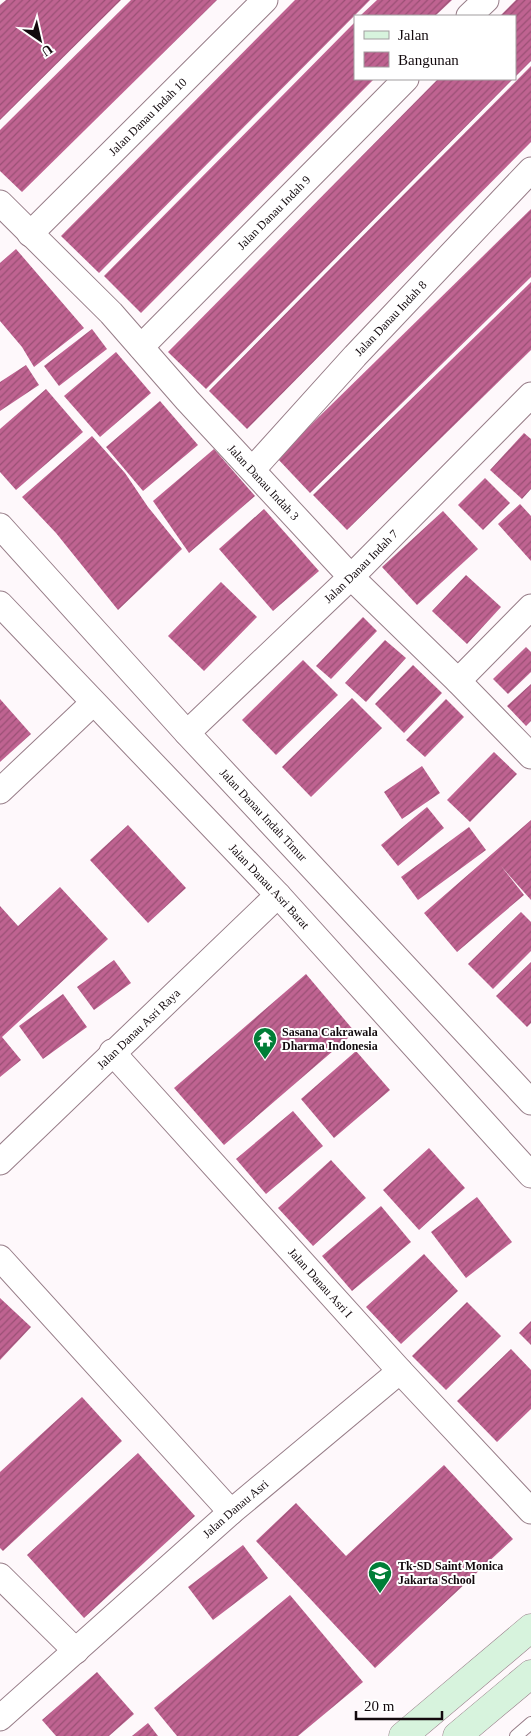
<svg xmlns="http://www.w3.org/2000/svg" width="531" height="1736" viewBox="0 0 531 1736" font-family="'Times New Roman',serif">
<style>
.building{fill:url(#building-hatch)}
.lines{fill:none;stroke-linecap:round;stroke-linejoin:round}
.lane-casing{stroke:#977d88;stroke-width:14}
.street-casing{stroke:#977d88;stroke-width:27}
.secondary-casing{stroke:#977d88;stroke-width:29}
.lane{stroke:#fff;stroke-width:12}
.street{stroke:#fff;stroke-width:25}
.secondary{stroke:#d7f3dd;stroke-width:28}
.labels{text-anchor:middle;stroke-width:4;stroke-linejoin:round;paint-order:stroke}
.street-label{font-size:12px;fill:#130a0e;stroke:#fff}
.poi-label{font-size:12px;font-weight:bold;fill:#130a0e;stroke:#fff;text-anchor:start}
</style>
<defs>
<pattern id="building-hatch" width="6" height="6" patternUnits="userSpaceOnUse" patternTransform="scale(1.25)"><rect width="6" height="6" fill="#bf6391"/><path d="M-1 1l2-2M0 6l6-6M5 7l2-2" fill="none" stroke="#9a5075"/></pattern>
</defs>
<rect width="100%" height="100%" fill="#fef8fb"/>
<!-- building -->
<g class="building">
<polygon points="6,0 121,0 0,120 0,5"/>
<polygon points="131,0 217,0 22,192 0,171 0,130"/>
<polygon points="295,0 370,0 99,273 61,236"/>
<polygon points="377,0 452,0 435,16 360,16"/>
<polygon points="516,0 531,0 531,61 515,77 515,16 500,16"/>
<polygon points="355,22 355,79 374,79 141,313 104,276"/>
<polygon points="531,66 531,142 247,429 209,391"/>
<polygon points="438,79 513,79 206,389 168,352"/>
<polygon points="531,209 531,277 310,493 277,458"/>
<polygon points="16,249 84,328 34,367 22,347 0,321 0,263"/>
<polygon points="531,282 531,350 347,530 313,495"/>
<polygon points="92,329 107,349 59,386 44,366"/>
<polygon points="116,352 151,393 100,437 64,396"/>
<polygon points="26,365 39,385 0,411 0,382"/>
<polygon points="46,389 83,432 16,490 0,472 0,429"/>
<polygon points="160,401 198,445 143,491 106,447"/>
<polygon points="524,433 531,439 531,489 522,499 490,470"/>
<polygon points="92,436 125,473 148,507 182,549 118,610 56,533 22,497"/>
<polygon points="214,449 255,496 189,553 153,501"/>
<polygon points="485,478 510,503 483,530 458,505"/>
<polygon points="520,504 531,516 531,561 498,524"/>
<polygon points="264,509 319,571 273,611 219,549"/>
<polygon points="443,511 478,549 417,605 382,567"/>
<polygon points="466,575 501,607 467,644 432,611"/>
<polygon points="221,582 257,617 204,671 168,636"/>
<polygon points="363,617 377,631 331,679 316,666"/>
<polygon points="385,640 406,658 366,702 345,683"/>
<polygon points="526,647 531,652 531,672 508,694 493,679"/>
<polygon points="303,660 338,695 276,755 242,720"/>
<polygon points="413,665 442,693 404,733 375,704"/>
<polygon points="531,684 531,721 526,726 507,706"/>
<polygon points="352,698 382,728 311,797 282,767"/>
<polygon points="0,699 31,734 0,762"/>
<polygon points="446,699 464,717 425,757 406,740"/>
<polygon points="494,752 517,774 470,822 447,800"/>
<polygon points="422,766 440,793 402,819 384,792"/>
<polygon points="427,807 444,828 398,866 381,845"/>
<polygon points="531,820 531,900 501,866 524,895 457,952 424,913"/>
<polygon points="128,825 186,888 148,923 90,860"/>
<polygon points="469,827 486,850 418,900 401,877"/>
<polygon points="60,887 108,939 2,1037 21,1060 0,1077 0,906 18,926"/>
<polygon points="521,912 531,922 531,951 493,989 468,964"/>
<polygon points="114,960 131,983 94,1010 77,987"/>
<polygon points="531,962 531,1023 527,1027 496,996"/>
<polygon points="306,974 355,1032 224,1145 174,1088"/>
<polygon points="63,994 87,1027 43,1059 19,1026"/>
<polygon points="356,1051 390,1090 334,1138 301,1099"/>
<polygon points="293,1111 323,1146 266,1194 236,1159"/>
<polygon points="429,1148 465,1188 419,1230 383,1190"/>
<polygon points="331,1160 366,1198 313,1246 278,1208"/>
<polygon points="477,1197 512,1242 466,1278 431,1232"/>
<polygon points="381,1206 411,1242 352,1291 322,1256"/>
<polygon points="424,1254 458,1291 401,1344 366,1307"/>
<polygon points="0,1298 31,1327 0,1360"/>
<polygon points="467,1302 501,1336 446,1390 412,1356"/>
<polygon points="531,1321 531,1345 519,1333"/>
<polygon points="511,1349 531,1370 531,1409 497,1442 457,1401"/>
<polygon points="82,1397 122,1441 3,1551 0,1548 0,1472"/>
<polygon points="138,1453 195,1516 84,1618 27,1555"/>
<polygon points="444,1465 513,1539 375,1668 256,1541 296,1503 346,1556"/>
<polygon points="243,1545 268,1578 213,1620 188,1587"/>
<polygon points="290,1595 363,1682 298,1736 177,1736 154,1708"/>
<polygon points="97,1672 134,1714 109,1736 56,1736 42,1720"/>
<polygon points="148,1723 158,1736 132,1736"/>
</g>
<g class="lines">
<!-- lane casing -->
<g class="lane-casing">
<polyline id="lane" points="516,1736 531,1723"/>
</g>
<!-- street casing -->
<g class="street-casing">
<g id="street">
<polyline points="469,16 486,0"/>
<path id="s1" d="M 0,203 L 111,313 L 187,400 L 351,577 L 458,681 L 531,756"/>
<path id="s2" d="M 30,234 L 265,0"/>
<path id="s3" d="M 141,347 L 406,79"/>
<path id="s4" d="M 253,469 L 355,356 L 531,170"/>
<path id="s5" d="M 0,526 L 187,733 L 531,1102"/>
<path id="s6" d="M 0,604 L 278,895 L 531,1175"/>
<polyline points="458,681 531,607"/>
<path id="s7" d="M 187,733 L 351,577 L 531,395"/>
<polyline points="0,791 93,703"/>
<path id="s8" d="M 112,1052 L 400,1371 L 531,1511"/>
<path id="s9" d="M 0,1162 L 278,895"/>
<polyline points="0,1258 231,1512"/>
<polyline points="0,1576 76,1651"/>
<path id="s10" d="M 0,1718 L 231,1512 L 400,1371"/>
</g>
</g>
<!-- secondary casing -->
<g class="secondary-casing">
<g id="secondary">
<polyline points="403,1736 531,1628"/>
<polyline points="457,1736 531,1674"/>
</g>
</g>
<!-- lane -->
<use href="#lane" class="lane"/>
<!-- street -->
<use href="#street" class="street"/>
<!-- secondary -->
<use href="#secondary" class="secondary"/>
</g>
<!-- icons -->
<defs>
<g id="temple-pin" transform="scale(1.25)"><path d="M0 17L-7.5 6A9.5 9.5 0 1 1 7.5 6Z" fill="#007e37" stroke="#fff"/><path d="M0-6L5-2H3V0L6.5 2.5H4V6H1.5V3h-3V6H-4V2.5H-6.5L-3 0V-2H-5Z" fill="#fff"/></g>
<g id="school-pin" transform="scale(1.25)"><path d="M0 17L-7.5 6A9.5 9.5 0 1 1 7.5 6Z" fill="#007e37" stroke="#fff"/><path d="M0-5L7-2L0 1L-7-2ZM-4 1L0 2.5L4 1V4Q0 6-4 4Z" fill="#fff"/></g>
</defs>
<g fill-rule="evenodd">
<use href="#temple-pin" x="265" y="1039"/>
<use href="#school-pin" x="380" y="1573"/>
</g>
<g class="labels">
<!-- street labels -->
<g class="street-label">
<text dy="4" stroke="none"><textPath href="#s2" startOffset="166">Jalan Danau Indah 10</textPath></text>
<text dy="4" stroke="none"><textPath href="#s3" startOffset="189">Jalan Danau Indah 9</textPath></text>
<text dy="4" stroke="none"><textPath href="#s4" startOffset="204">Jalan Danau Indah 8</textPath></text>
<text dy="4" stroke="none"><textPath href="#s1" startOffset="384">Jalan Danau Indah 3</textPath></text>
<text dy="4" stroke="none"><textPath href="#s7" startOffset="241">Jalan Danau Indah 7</textPath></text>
<text dy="4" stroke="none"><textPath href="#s5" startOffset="391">Jalan Danau Indah Timur</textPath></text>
<text dy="4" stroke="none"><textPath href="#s6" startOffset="390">Jalan Danau Asri Barat</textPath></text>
<text dy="4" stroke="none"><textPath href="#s9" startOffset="192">Jalan Danau Asri Raya</textPath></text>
<text dy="4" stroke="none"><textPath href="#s8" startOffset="311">Jalan Danau Asri I</textPath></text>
<text dy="4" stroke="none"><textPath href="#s10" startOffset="315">Jalan Danau Asri</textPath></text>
</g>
<!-- poi labels -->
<g class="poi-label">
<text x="282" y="1036">Sasana Cakrawala<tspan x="282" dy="14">Dharma Indonesia</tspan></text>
<text x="398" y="1570">Tk-SD Saint Monica<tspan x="398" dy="14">Jakarta School</tspan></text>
</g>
</g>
<!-- legend -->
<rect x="354" y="15" width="162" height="65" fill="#ffffff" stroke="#a19d9f"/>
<rect x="364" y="31" width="25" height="8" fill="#d7f3dd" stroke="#a19d9f"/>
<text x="398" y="40" font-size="15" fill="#130a0e">Jalan</text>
<rect x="364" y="52" width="25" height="15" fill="url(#building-hatch)" stroke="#a19d9f"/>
<text x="398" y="65" font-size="15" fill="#130a0e">Bangunan</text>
<!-- north arrow -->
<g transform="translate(40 40) rotate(146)" stroke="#ffffff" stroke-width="4" paint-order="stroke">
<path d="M0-4L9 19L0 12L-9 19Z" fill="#130a0e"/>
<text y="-8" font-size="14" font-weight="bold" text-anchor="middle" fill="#130a0e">U</text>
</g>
<!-- scale -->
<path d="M356 1711v8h86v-8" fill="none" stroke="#130a0e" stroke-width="2.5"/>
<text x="364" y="1711" font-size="15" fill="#130a0e" stroke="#ffffff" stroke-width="4" paint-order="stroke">20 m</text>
</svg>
